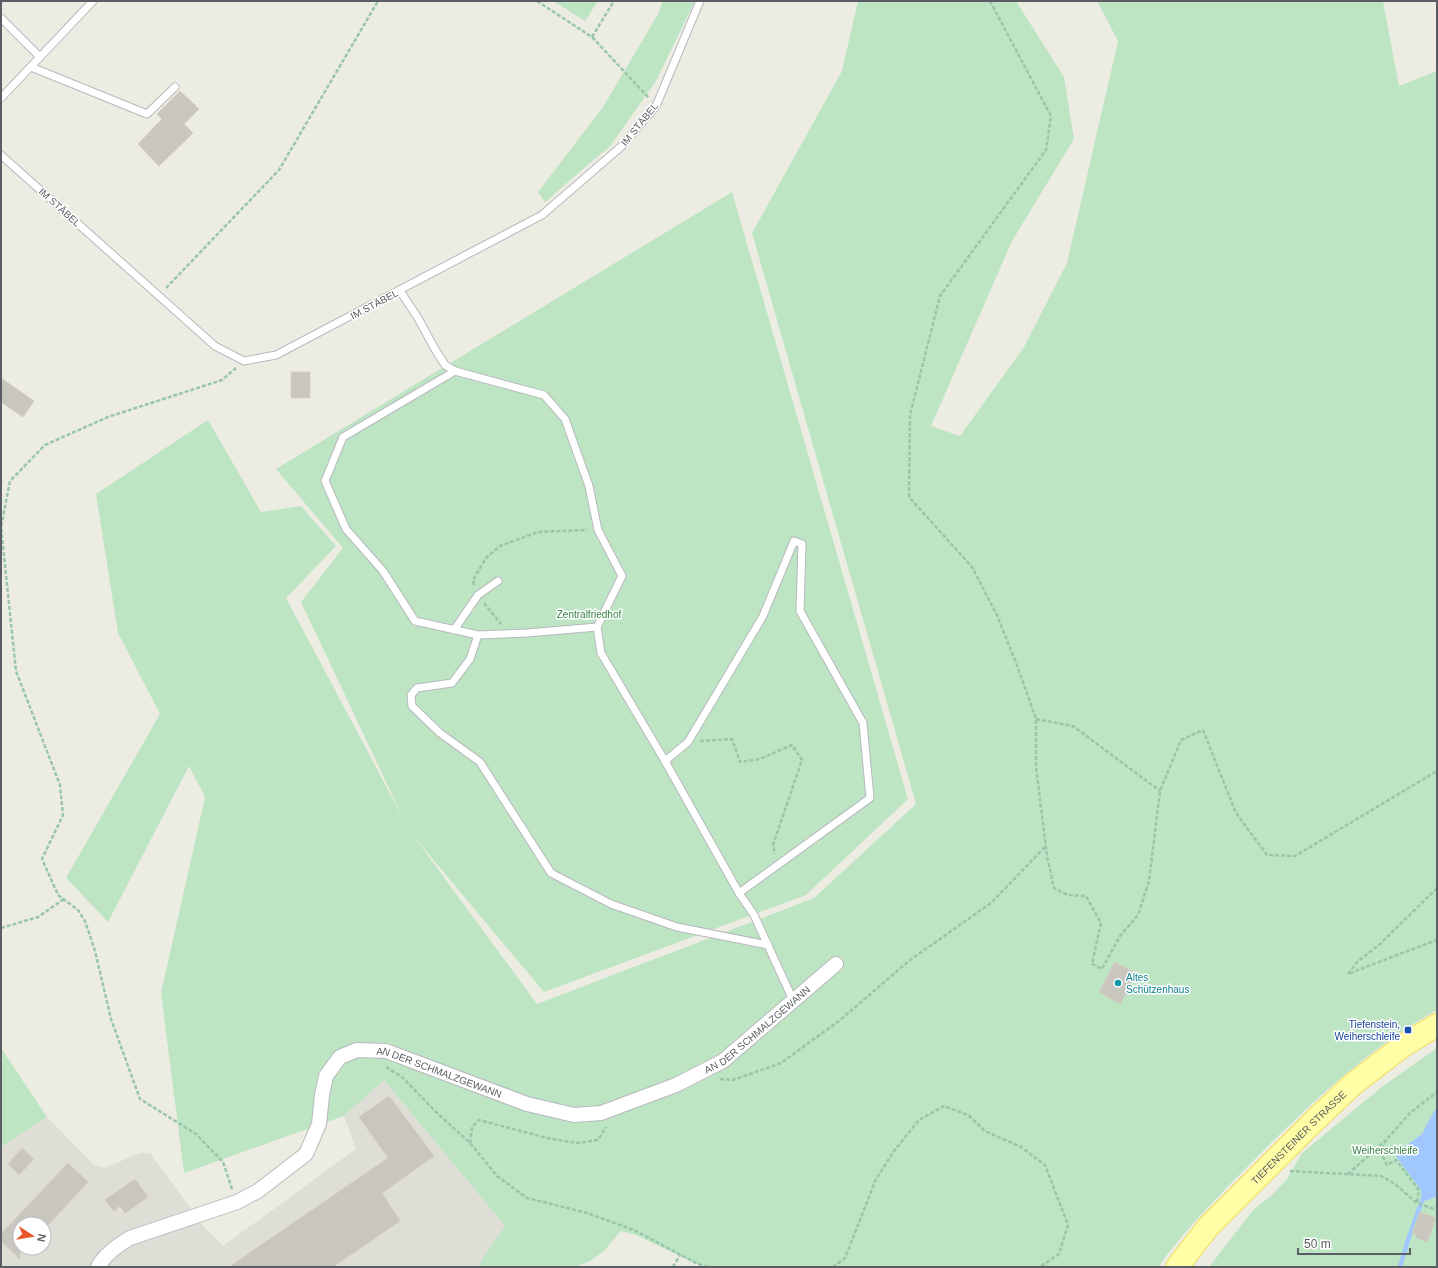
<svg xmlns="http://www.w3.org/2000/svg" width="1438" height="1268" viewBox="0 0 1438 1268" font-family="Arial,sans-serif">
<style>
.industrial{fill:#deddd6;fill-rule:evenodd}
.green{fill:#bee5c3}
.water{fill:#a0c8ff}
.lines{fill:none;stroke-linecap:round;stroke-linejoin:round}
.stream{stroke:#a0c8ff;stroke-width:4.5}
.building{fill:#c8c6bf;stroke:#d2cfc0}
.lane-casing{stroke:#b7b9be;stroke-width:9}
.street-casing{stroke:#b7b9be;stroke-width:16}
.primary-casing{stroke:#f1dc57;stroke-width:24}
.path{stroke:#97c6ab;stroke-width:2.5;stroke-dasharray:4 2;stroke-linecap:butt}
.lane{stroke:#fff;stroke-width:7}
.street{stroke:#fff;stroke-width:14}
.primary{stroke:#fffda5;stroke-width:22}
.culture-dot{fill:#0f9aa8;stroke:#fff;stroke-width:1.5}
.transit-dot{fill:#1a4fb4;stroke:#fff;stroke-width:1.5}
.labels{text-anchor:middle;stroke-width:3;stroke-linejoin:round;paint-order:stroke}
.street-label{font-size:10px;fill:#5a5d63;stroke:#fff}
.park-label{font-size:10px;fill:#338142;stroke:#fff}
.culture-label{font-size:10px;fill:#0d838f;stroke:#fff;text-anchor:start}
.transit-label{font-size:10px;fill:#164399;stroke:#fff;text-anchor:end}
</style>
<rect width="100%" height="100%" fill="#edece2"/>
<!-- industrial -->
<path class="industrial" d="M 384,1080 L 505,1226 L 477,1267 L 1,1267 L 1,1147 L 47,1117 L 93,1164 L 105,1168 L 140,1153 L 150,1153 L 205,1228 L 223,1246 L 356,1149 L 344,1116 ZM 20,1224 L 44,1224 L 44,1248 L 20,1248 Z"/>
<!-- green -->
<g class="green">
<polygon points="553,1 598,1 585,21"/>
<polygon points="663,1 695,1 656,81 611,145 545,202 538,192 603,107 658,14"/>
<path d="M 858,1 L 1016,1 L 1064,77 L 1074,139 L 1012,241 L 931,426 L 960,436 L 1024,347 L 1067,263 L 1118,41 L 1097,1 L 1383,1 L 1399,86 L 1437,71 L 1437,1010 C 1370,1047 1311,1103 1257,1157 C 1222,1192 1187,1227 1158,1267 L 703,1267 L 636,1235 L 621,1231 L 604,1251 L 590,1261 L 575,1267 L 477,1267 L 505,1226 L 384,1080 L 344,1116 L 184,1173 L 161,993 L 205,797 L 189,766 L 108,922 L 66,878 L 160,714 L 118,633 L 96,494 L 208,420 L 261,512 L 301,506 L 336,546 L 286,598 L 403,818 L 301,602 L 343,548 L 276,469 L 732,192 L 908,799 L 806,895 L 544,992 L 415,838 L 537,1004 L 814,898 L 916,804 L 752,233 L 842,71 Z"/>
<polygon points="1,1048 47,1117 1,1147"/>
<polygon points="1437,1048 1437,1267 1209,1267 1253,1210 1271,1196 1287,1179 1302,1153 1383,1086"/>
</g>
<!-- water -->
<polygon class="water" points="1437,1109 1437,1196 1426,1201 1421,1195 1421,1190 1395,1155 1396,1153 1422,1134 1434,1111"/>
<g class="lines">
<!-- stream -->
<polyline class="stream" points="1400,1267 1409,1237 1423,1198 1427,1193"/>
</g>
<!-- building -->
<g class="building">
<polygon points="180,91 199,109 184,124 193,133 159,166 138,144 162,119 157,114"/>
<rect x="291" y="372" width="19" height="26"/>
<polygon points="1,378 34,401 23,417 1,402"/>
<polygon points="1115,962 1137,974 1120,1004 1099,992"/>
<polygon points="389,1096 434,1156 382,1193 400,1221 333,1267 229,1267 388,1158 359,1117"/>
<polygon points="22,1148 34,1159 19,1175 8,1164"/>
<polygon points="68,1163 88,1182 49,1224 20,1224 20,1259 1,1241 1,1234"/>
<polygon points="135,1179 148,1197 125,1213 120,1206 114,1211 105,1200"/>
<polygon points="1420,1212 1436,1218 1427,1242 1415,1237 1416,1234 1412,1233"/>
</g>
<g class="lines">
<!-- lane casing -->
<g class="lane-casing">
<g id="lane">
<polyline points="1,18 40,57"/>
<polyline points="31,67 147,114 175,87"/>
<polyline points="1,98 93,1"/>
<polyline points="1,155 215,346 244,361 276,355 542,215 623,145 656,106 700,1"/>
<polyline points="400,291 418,318 436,351 445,365 455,371 544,395 565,419 589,486 598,530 622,576 597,627 601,653 665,761 739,893 754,915 793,1000"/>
<polyline points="455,371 343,437 325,481 346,529 383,571 415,621 478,635 527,633 597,627"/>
<polyline points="454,630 478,595 498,581"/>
<polyline points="478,635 470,659 452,683 417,688 411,695 412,706 440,733 480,762 551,873 611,904 677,927 768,945"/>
<polyline points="665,761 688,742 763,616 794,541 802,544 800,611 863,723 870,798 739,893"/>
</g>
</g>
<!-- street casing -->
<g class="street-casing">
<g id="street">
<path id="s1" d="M 98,1267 C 105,1254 117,1246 130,1238 L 237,1202 L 258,1191 L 306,1154 L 319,1124 L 322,1095 L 326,1076 L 340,1057 L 357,1050 L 386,1051 L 527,1104 L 574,1115 L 601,1113 L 676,1085 L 723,1061 L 836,964"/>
</g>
</g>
<!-- primary casing -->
<g class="primary-casing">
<g id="primary">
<path id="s2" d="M 1177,1267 L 1208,1227 L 1314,1121 L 1352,1085 L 1404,1045 L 1437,1025"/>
</g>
</g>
<!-- path -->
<g class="path">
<polyline points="537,1 592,37 649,98"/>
<polyline points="990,1 1051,116 1046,150 940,296 910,415 909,497 972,567 997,615 1018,668 1036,719 1036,767 1047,856 1054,888 1067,895 1086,896 1101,923 1092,964 1102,969 1120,936 1138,915 1149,881 1160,791 1181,740 1203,730 1236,813 1267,855 1295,856 1437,771"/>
<polyline points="592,37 614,1"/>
<polyline points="166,288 279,170 378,1"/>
<polyline points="474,585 473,580 486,558 500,546 538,532 587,530"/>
<polyline points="484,603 501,624"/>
<polyline points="1036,719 1073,726 1160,791"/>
<polyline points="700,741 732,739 740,762 760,759 792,745 802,760 773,845 775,854"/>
<polyline points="1437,888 1380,944 1357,962 1348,974 1402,953 1437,940"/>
<polyline points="1,928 38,917 64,899"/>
<polyline points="386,1067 402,1077 438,1114 470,1143 497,1176 527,1198 587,1213 634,1230 696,1263 707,1267"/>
<polyline points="720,1079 733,1080 781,1063 839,1021 910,960 991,903 1045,847"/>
<polyline points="470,1143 472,1127 479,1120 547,1138 577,1143 598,1140 606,1127"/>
<polyline points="1290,1171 1381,1176 1395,1184 1417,1203 1437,1210"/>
<polyline points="1348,1174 1385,1141"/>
<polyline points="232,1189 223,1162 196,1134 140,1099 111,1019 95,951 85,921 78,910 58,895 42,859 63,815 60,785 16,671 1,527 10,481 45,445 108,417 222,380 236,368"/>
<polyline points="1417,1202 1419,1190 1396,1160 1387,1165 1381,1153 1386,1140 1410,1113 1437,1092"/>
<polyline points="673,1267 680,1255"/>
<polyline points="833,1267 845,1258 876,1179 894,1151 919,1120 944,1106 968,1115 985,1131 1021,1147 1045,1165 1068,1225 1059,1254 1040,1267"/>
</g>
<!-- lane -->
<use href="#lane" class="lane"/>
<!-- street -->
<use href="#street" class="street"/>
<!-- primary -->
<use href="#primary" class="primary"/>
</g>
<!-- markers -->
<circle class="culture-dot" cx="1118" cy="983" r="4"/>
<rect class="transit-dot" x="1404" y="1026" width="8" height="8" rx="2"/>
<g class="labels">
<!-- street labels -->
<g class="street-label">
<text transform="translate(639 124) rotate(-51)" y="4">IM STÄBEL</text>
<text transform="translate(60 207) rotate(42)" y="4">IM STÄBEL</text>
<text transform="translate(374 304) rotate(-28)" y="4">IM STÄBEL</text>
<text dy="4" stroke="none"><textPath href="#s1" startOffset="798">AN DER SCHMALZGEWANN</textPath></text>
<text dy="4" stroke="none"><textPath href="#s1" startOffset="450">AN DER SCHMALZGEWANN</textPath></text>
<text dy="4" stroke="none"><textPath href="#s2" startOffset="178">TIEFENSTEINER STRASSE</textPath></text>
</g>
<!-- park labels -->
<g class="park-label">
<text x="589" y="618">Zentralfriedhof</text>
<text x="1385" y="1154">Weiherschleife</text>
</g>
<!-- culture labels -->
<g class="culture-label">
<text x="1126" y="981">Altes<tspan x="1126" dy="12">Schützenhaus</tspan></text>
</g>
<!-- transit labels -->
<g class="transit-label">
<text x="1400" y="1028">Tiefenstein,<tspan x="1400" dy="12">Weiherschleife</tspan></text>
</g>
</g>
<!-- border -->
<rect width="1438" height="1268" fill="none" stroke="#5a5d63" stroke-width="4"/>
<!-- north arrow -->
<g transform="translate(32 1236) rotate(102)"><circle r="19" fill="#ffffff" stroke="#bdbec1"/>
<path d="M0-3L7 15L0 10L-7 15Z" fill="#e9562c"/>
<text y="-6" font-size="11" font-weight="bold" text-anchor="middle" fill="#5a5d63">N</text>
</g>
<!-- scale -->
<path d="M1298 1248v6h112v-6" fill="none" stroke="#5a5d63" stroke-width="2"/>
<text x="1304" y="1248" font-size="12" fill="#5a5d63" stroke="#ffffff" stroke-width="3" paint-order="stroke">50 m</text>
</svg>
